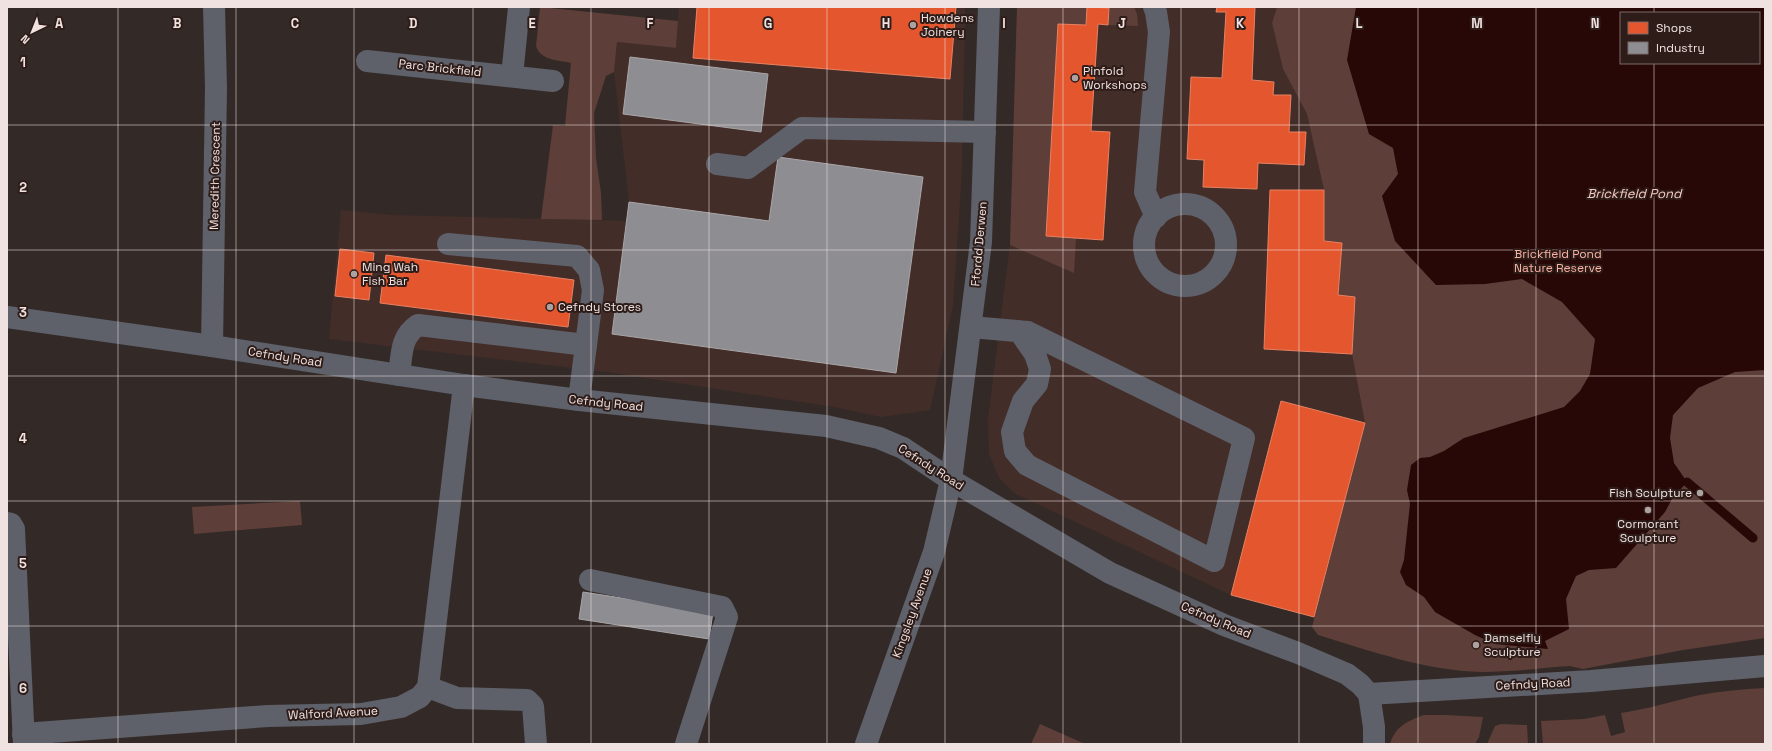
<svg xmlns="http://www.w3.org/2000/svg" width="1772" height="751" viewBox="0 0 1772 751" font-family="'Space Grotesk',sans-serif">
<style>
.built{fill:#432d28}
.green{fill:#5e3e38;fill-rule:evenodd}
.water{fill:#270806;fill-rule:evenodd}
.shops{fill:#e4572e;stroke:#e78163}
.industry{fill:#8d8d92;stroke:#aaa6a9}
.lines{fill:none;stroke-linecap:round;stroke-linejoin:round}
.stream{stroke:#270806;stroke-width:9}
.minor{stroke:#5e606a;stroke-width:22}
.grid{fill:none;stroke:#efe2e0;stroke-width:1;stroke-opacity:0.55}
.poi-dot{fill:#ada29f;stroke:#2e1c19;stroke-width:1.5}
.labels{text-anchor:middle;stroke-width:4;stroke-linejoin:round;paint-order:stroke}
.poi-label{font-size:12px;fill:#efe2e0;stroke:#2e1c19;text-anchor:start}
.street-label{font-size:12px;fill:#efe2e0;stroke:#2e1c19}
.park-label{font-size:12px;fill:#f9b1a3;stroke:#2e1c19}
.water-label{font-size:13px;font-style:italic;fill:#f7cac2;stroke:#2e1c19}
.grid-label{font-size:13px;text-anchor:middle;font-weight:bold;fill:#efe2e0;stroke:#2e1c19;stroke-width:4;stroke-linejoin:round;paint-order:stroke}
</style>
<rect width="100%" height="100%" fill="#332a27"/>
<!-- built -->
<g class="built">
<polygon points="679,7 965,7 962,171 953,305 930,410 881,417 834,407 607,372 329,339 341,210 391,215 627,221 629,202 614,72 617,42 676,48"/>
<polygon points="1017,7 1277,7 1272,23 1283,69 1307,114 1324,190 1324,241 1342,243 1338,295 1352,354 1365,423 1314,617 1231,595 1016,494 999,478 989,454 988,419 1010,245"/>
</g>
<!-- green -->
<g class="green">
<path d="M 540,7 L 678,21 L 676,48 L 617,42 L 614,72 L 606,76 L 594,113 L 596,158 L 601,193 L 602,220 L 541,219 L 553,125 L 565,126 L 571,63 C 559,60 541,61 536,46 Z"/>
<polygon points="1017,7 1087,7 1086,25 1058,24 1046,236 1076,238 1074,273 1010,245"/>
<polygon points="1094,7 1134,7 1137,14 1138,26 1108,25 1108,8"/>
<path d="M 1277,7 L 1765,7 L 1765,638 L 1683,650 L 1583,669 L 1570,666 C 1541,668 1511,672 1482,672 C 1426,671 1371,651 1318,635 L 1312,627 L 1365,423 L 1352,354 L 1338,295 L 1342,243 L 1324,241 L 1324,190 L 1307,114 L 1283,69 L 1272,23 ZM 1621,13 L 1759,13 L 1759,63 L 1621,63 Z"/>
<polygon points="300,501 302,525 194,534 192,507"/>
<path d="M 1765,688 L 1765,744 L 1543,744 L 1541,721 L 1584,719 L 1605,715 L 1611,736 L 1625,732 L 1621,713 C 1648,709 1673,701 1700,695 C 1722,691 1743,689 1765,688 Z"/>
<path d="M 1424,715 L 1445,715 L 1483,717 L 1479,737 L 1475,744 L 1390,744 C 1395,726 1408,721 1424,715 Z"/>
<polygon points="1040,724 1085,744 1031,744"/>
<polygon points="1501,724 1527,725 1528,744 1487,744 1495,726"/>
</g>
<!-- water -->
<path class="water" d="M 1356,7 L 1765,7 L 1765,370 L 1735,372 L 1698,388 L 1673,415 L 1670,438 L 1674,463 L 1687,482 L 1672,499 L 1665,512 L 1616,568 L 1589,570 L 1576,576 L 1566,599 L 1569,629 L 1545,641 L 1548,649 L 1495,644 L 1475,635 L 1435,612 L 1424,597 L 1406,585 L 1400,572 L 1404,560 L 1410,504 L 1407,490 L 1411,465 L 1420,458 L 1430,457 L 1444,451 L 1464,438 L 1564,407 L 1580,391 L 1590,374 L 1595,339 L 1562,302 L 1522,279 L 1485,284 L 1436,285 L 1395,241 L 1382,196 L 1398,174 L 1393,148 L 1369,134 L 1347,60 ZM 1621,13 L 1759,13 L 1759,63 L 1621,63 Z"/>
<!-- shops -->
<g class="shops">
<polygon points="697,7 956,7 950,79 693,58"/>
<polygon points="1087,7 1109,8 1108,25 1098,24 1091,131 1110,132 1103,240 1046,236 1058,24 1086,25"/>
<polygon points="1217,7 1255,7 1252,80 1274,82 1273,95 1291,95 1289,132 1306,132 1304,165 1258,163 1257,189 1203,187 1204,160 1187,159 1191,77 1222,78 1226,12 1216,12"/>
<polygon points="1270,190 1324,190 1324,241 1342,243 1338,295 1355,297 1352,354 1264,349"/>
<polygon points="340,249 374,253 369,300 335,296"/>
<polygon points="386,255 574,280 568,327 380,303"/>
<polygon points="1281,401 1365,423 1314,617 1231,595"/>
</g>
<!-- industry -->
<g class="industry">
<polygon points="630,57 768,74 761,132 623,114"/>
<polygon points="778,157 923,177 896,373 612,334 629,202 769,221"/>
<polygon points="583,592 713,612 709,639 579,619"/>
</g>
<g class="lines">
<!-- stream -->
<polyline class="stream" points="1687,482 1753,538"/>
<!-- minor -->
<g class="minor">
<polyline points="1154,7 1156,12 1159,32 1145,192 1156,217"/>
<polyline points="367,61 553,81"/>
<polyline points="512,76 519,7"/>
<polyline points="717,164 748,168 802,128 985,132"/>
<circle cx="1185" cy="245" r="41"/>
<polyline points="448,244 577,256 589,270 593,290 579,400"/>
<polyline points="7,317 212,346 464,385 579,400 826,426 879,438 903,448 951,480 1110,573 1224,625 1298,653 1347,674 1360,684 1369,694 1374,727 1374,744"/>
<polyline points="971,327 1028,332 1244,438 1214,561 1027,465 1015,451 1012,432 1023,401 1037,384 1040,369 1035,354 1019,331"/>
<polyline points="212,346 216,88 214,7"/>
<path d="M 399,375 C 402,355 400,337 418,325 L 586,345"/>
<polyline points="7,523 11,524 14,529 24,744"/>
<polyline points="590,580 722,607 727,617 686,744"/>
<polyline points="428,687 457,698 527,700 533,706 536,744"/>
<polyline points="1369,694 1591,681 1765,666"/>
<polyline points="23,734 268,716 361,714 401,707 420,697 428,687 464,385"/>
<polyline points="866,744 934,552 951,480 981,242 989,7"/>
</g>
</g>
<!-- grid -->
<path class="grid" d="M 118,7 L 118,744M 236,7 L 236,744M 354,7 L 354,744M 473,7 L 473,744M 591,7 L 591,744M 709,7 L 709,744M 827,7 L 827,744M 945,7 L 945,744M 1063,7 L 1063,744M 1181,7 L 1181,744M 1299,7 L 1299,744M 1418,7 L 1418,744M 1536,7 L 1536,744M 1654,7 L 1654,13M 1654,63 L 1654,744M 7,125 L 1765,125M 7,250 L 1765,250M 7,376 L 1765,376M 7,501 L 1765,501M 7,626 L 1765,626"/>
<!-- markers -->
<g class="poi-dot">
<circle cx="913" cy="25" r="4"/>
<circle cx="1075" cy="78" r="4"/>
<circle cx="354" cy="274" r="4"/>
<circle cx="550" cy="307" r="4"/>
<circle cx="1700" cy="493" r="4"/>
<circle cx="1648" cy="510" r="4"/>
<circle cx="1476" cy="645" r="4"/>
</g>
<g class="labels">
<!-- poi labels -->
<g class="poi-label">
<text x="921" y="22">Howdens<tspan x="921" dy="14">Joinery</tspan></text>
<text x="1083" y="75">Pinfold<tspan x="1083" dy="14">Workshops</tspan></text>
<text x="362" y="271">Ming Wah<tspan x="362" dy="14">Fish Bar</tspan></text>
<text x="558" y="311">Cefndy Stores</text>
<text x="1692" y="497" text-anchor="end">Fish Sculpture</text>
<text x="1648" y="528" text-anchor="middle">Cormorant<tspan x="1648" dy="14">Sculpture</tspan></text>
<text x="1484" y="642">Damselfly<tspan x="1484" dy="14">Sculpture</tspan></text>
</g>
<!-- street labels -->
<g class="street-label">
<text transform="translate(440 68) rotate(6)" y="4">Parc Brickfield</text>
<text transform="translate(215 176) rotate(-89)" y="4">Meredith Crescent</text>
<text transform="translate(979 244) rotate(-85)" y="4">Ffordd Derwen</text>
<text transform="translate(285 357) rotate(9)" y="4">Cefndy Road</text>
<text transform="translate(606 403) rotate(6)" y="4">Cefndy Road</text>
<text transform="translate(931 467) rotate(32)" y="4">Cefndy Road</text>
<text transform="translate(912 613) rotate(-70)" y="4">Kingsley Avenue</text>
<text transform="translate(1216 620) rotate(23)" y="4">Cefndy Road</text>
<text transform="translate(1533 684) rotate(-3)" y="4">Cefndy Road</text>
<text transform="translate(333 713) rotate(-3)" y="4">Walford Avenue</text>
</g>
<!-- park labels -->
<g class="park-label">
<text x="1558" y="258">Brickfield Pond<tspan x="1558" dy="14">Nature Reserve</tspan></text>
</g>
<!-- water labels -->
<g class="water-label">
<text x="1634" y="198">Brickfield Pond</text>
</g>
</g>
<g class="grid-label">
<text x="59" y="28">A</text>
<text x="177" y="28">B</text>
<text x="295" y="28">C</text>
<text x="413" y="28">D</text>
<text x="532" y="28">E</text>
<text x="650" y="28">F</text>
<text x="768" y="28">G</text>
<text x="886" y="28">H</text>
<text x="1004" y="28">I</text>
<text x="1122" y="28">J</text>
<text x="1240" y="28">K</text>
<text x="1359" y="28">L</text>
<text x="1477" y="28">M</text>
<text x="1595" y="28">N</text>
<text x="23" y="67">1</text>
<text x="23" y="192">2</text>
<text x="23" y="317">3</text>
<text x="23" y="443">4</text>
<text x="23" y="568">5</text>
<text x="23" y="693">6</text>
</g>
<!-- border -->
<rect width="1772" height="751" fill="none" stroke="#efe2e0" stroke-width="16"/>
<!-- legend -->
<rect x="1620" y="12" width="140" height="52" fill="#2e1c19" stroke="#7b6b69"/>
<rect x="1628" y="22" width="20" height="12" fill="#e4572e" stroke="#7b6b69"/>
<text x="1656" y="32" font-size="12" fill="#efe2e0">Shops</text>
<rect x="1628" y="42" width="20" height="12" fill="#8d8d92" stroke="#7b6b69"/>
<text x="1656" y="52" font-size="12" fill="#efe2e0">Industry</text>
<!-- north arrow -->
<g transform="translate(32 32) rotate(223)" stroke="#2e1c19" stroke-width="3" paint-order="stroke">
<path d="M0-3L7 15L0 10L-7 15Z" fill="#efe2e0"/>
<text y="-6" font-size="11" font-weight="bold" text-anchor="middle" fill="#efe2e0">N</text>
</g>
</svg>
